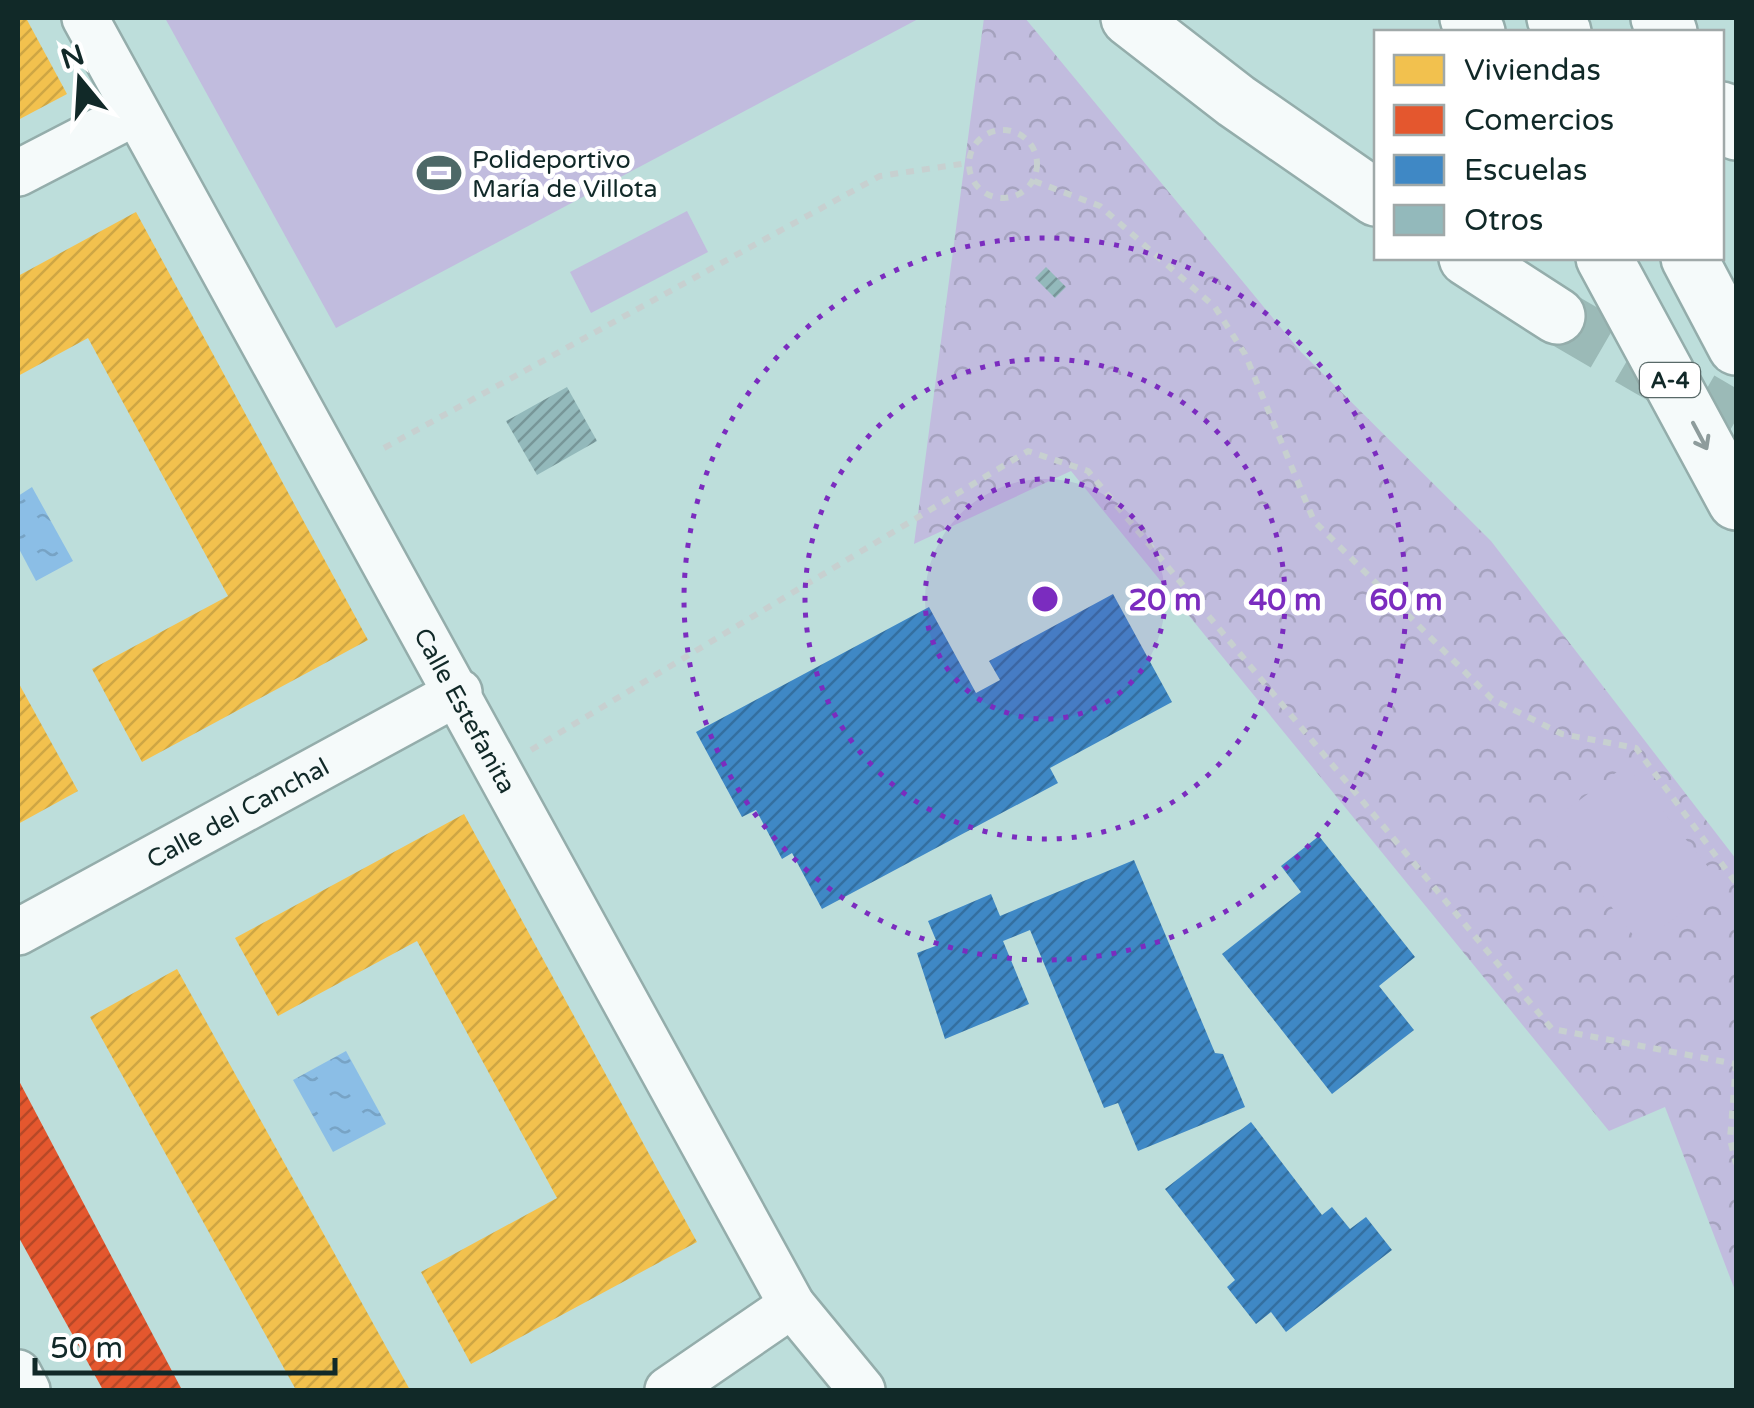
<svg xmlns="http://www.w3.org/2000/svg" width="1754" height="1408" viewBox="0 0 1754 1408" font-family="'Varela Round',sans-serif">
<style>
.park{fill:url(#park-crowns)}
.pitch{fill:#c1bcde}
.water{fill:url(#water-ripples)}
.homes{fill:url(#homes-hatch)}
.shops{fill:url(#shops-hatch)}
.schools{fill:url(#schools-hatch)}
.building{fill:url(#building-hatch)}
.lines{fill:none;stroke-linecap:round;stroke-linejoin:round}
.highway-tunnel{stroke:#9bbab7;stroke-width:55;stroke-dasharray:55 28;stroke-linecap:butt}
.street-casing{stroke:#94adab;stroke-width:50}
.secondary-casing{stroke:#94adab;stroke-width:60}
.highway-casing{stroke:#94adab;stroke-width:60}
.path{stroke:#c7d0d0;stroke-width:6;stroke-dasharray:8 8;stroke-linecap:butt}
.street{stroke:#f5fafa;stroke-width:45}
.secondary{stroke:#f5fafa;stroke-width:55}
.highway{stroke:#f5fafa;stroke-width:55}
.oneway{stroke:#8e9c9c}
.ring{fill:none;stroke:#7b2cbf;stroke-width:5;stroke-dasharray:5 10}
.labels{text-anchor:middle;stroke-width:10;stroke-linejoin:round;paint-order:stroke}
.shield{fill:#fff;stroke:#586968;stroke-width:2.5}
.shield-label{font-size:22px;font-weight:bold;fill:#112928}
.poi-label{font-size:25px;fill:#112928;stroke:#fff;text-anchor:start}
.street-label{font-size:25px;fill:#112928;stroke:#fff}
.centre{fill:#7b2cbf;stroke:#fff;stroke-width:5}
.ring-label{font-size:30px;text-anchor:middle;font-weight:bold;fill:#7b2cbf;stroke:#fff;stroke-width:10;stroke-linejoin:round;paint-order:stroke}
</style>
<defs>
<pattern id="park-crowns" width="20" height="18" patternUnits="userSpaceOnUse" patternTransform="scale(2.5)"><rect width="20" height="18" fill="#c1bcde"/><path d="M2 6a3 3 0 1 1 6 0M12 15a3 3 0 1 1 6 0" fill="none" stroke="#a5a2be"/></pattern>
<pattern id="water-ripples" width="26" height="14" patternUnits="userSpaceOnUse" patternTransform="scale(2.5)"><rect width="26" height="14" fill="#8bbee6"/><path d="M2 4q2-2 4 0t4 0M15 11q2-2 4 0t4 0" fill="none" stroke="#77a3c5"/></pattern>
<pattern id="homes-hatch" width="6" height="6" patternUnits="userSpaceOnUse" patternTransform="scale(2.5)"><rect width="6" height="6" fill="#f2c14e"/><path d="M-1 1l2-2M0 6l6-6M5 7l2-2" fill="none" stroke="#cea644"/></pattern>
<pattern id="shops-hatch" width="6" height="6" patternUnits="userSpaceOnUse" patternTransform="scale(2.5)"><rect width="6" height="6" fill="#e4572e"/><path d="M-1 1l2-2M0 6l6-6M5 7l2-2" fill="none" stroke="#b74827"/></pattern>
<pattern id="schools-hatch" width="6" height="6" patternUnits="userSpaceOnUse" patternTransform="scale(2.5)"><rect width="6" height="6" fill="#3f88c5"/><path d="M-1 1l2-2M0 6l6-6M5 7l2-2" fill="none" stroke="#336fa0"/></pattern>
<pattern id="building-hatch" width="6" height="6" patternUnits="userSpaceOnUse" patternTransform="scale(2.5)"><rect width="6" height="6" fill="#93b9bb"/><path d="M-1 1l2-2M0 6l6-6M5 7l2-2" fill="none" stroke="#779698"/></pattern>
</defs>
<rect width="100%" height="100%" fill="#bddedb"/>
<!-- park -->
<polygon class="park" points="984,18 1025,18 1301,352 1491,541 1736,859 1736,1293 1665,1107 1609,1131 1071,471 914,544"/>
<!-- pitch -->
<g class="pitch">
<polygon points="165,18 920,18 336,328"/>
<polygon points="687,211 708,252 591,313 570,272"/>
<polygon points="1626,765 1721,883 1640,944 1548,824"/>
</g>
<!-- water -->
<g class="water">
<polygon points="32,487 73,561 36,581 18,547 18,496"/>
<polygon points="346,1051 386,1124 333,1152 293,1080"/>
</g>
<!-- homes -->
<g class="homes">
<polygon points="18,18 26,18 67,94 18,120"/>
<polygon points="136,212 368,640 142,762 92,669 228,596 88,338 18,376 18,276"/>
<polygon points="18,682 78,791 18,824"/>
<polygon points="464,814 697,1242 471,1364 421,1272 557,1198 417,941 278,1016 235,938"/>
<polygon points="177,969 410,1390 296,1390 90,1017"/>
</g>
<!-- shops -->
<polygon class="shops" points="18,1079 182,1390 103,1390 18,1236"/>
<!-- schools -->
<g class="schools">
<polygon points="1113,594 1172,702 1050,768 1058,783 822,909 792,853 782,859 756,810 742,817 696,732 929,607 976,693 1000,680 989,661"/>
<polygon points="1319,836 1415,957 1379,986 1414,1030 1332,1094 1222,954 1301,892 1281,866"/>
<polygon points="1134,860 1215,1053 1223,1054 1245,1107 1138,1151 1118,1103 1104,1108 1030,930 1003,941 1029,1004 945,1039 917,953 938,945 928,921 991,894 1000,916"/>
<polygon points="1251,1122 1322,1215 1332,1207 1350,1229 1366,1217 1392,1250 1286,1332 1271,1312 1256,1324 1227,1287 1235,1280 1165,1189"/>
</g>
<!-- building -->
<g class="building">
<polygon points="1046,267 1066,287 1055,298 1035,278"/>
<polygon points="567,387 597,441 537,475 506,421"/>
</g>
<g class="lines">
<!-- highway-tunnel -->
<polyline class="highway-tunnel" points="1557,316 1736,420"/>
<!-- street casing -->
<g class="street-casing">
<g id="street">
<path id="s1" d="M 85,18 L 792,1305 L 862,1390"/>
<polyline points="18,173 134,113"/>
<path id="s2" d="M 18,932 L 459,692"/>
<polyline points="18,1373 27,1390"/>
<polyline points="668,1390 792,1305"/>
</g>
</g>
<!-- secondary casing -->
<g class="secondary-casing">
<g id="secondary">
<polyline points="1129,18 1236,101 1376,198"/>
<polyline points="1467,258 1557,316"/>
</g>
</g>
<!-- highway casing -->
<g class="highway-casing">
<g id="highway">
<polyline points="1468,18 1477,32"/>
<polyline points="1555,18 1563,32"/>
<polyline points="1659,18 1669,32"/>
<polyline points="1722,110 1736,132"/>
<polyline points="1604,258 1736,502"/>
<polyline points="1689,258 1736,347"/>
</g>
</g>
<!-- path -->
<g class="path">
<circle cx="1003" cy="164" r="34"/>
<polyline points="1034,181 1100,206 1215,307 1245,354 1314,521 1492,699 1562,734 1636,748 1736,883"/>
<polyline points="384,448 880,176 968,163"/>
<polyline points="531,750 1028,451 1088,471 1552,1029 1736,1064"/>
<polyline points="1736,1063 1730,1139 1736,1164"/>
</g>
<!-- street -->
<use href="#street" class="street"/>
<!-- secondary -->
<use href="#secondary" class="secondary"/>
<!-- highway -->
<use href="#highway" class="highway"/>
</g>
<!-- one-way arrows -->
<defs><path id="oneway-shaft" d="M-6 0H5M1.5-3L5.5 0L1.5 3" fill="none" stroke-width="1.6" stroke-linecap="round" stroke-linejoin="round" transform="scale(2.5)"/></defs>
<use class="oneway" href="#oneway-shaft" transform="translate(1700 436) rotate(62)"/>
<!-- distance rings -->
<circle cx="1045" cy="599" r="120" fill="#7b2cbf" fill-opacity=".12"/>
<g class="ring">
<circle cx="1045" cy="599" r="120"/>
<circle cx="1045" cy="599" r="240"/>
<circle cx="1045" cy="599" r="361"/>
</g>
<!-- icons -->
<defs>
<g id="stadium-bare" transform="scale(3.45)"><path d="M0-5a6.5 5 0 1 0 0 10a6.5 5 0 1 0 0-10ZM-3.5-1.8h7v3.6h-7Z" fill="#4d6867" stroke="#fff" stroke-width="2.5" paint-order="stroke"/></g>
</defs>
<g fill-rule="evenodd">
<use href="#stadium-bare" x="439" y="173"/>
</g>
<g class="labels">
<!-- shield labels -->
<rect class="shield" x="1640" y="363" width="60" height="34" rx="8"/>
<g class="shield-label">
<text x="1670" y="388">A-4</text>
</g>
<!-- poi labels -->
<g class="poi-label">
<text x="472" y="168">Polideportivo<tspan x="472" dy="29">María de Villota</tspan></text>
</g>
<!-- street labels -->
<g class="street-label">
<text dy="9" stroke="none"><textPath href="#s1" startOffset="790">Calle Estefanita</textPath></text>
<text dy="9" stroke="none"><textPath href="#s2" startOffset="250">Calle del Canchal</textPath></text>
</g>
</g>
<circle cx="1045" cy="599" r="15" class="centre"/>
<g class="ring-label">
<text x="1165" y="610">20 m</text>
<text x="1285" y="610">40 m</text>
<text x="1406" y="610">60 m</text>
</g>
<!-- border -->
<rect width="1754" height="1408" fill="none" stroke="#112928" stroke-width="40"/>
<!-- legend -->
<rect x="1374" y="30" width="350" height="230" fill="#ffffff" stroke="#a0a9a9" stroke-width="2.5"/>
<rect x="1394" y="55" width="50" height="30" fill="#f2c14e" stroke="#a0a9a9" stroke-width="2.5"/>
<text x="1464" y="80" font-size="30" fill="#112928">Viviendas</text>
<rect x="1394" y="105" width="50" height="30" fill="#e4572e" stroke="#a0a9a9" stroke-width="2.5"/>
<text x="1464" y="130" font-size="30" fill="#112928">Comercios</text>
<rect x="1394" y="155" width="50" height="30" fill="#3f88c5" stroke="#a0a9a9" stroke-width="2.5"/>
<text x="1464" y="180" font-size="30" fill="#112928">Escuelas</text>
<rect x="1394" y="205" width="50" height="30" fill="#93b9bb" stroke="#a0a9a9" stroke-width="2.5"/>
<text x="1464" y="230" font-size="30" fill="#112928">Otros</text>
<!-- north arrow -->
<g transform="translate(80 80) rotate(342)" stroke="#ffffff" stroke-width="8" paint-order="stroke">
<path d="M0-8L18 38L0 25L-18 38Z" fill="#112928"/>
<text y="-15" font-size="28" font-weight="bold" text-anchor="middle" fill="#112928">N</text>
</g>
<!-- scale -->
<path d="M35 1358v15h300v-15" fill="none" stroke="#112928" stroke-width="5"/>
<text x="50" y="1358" font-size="30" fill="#112928" stroke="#ffffff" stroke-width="8" paint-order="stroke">50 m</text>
</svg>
